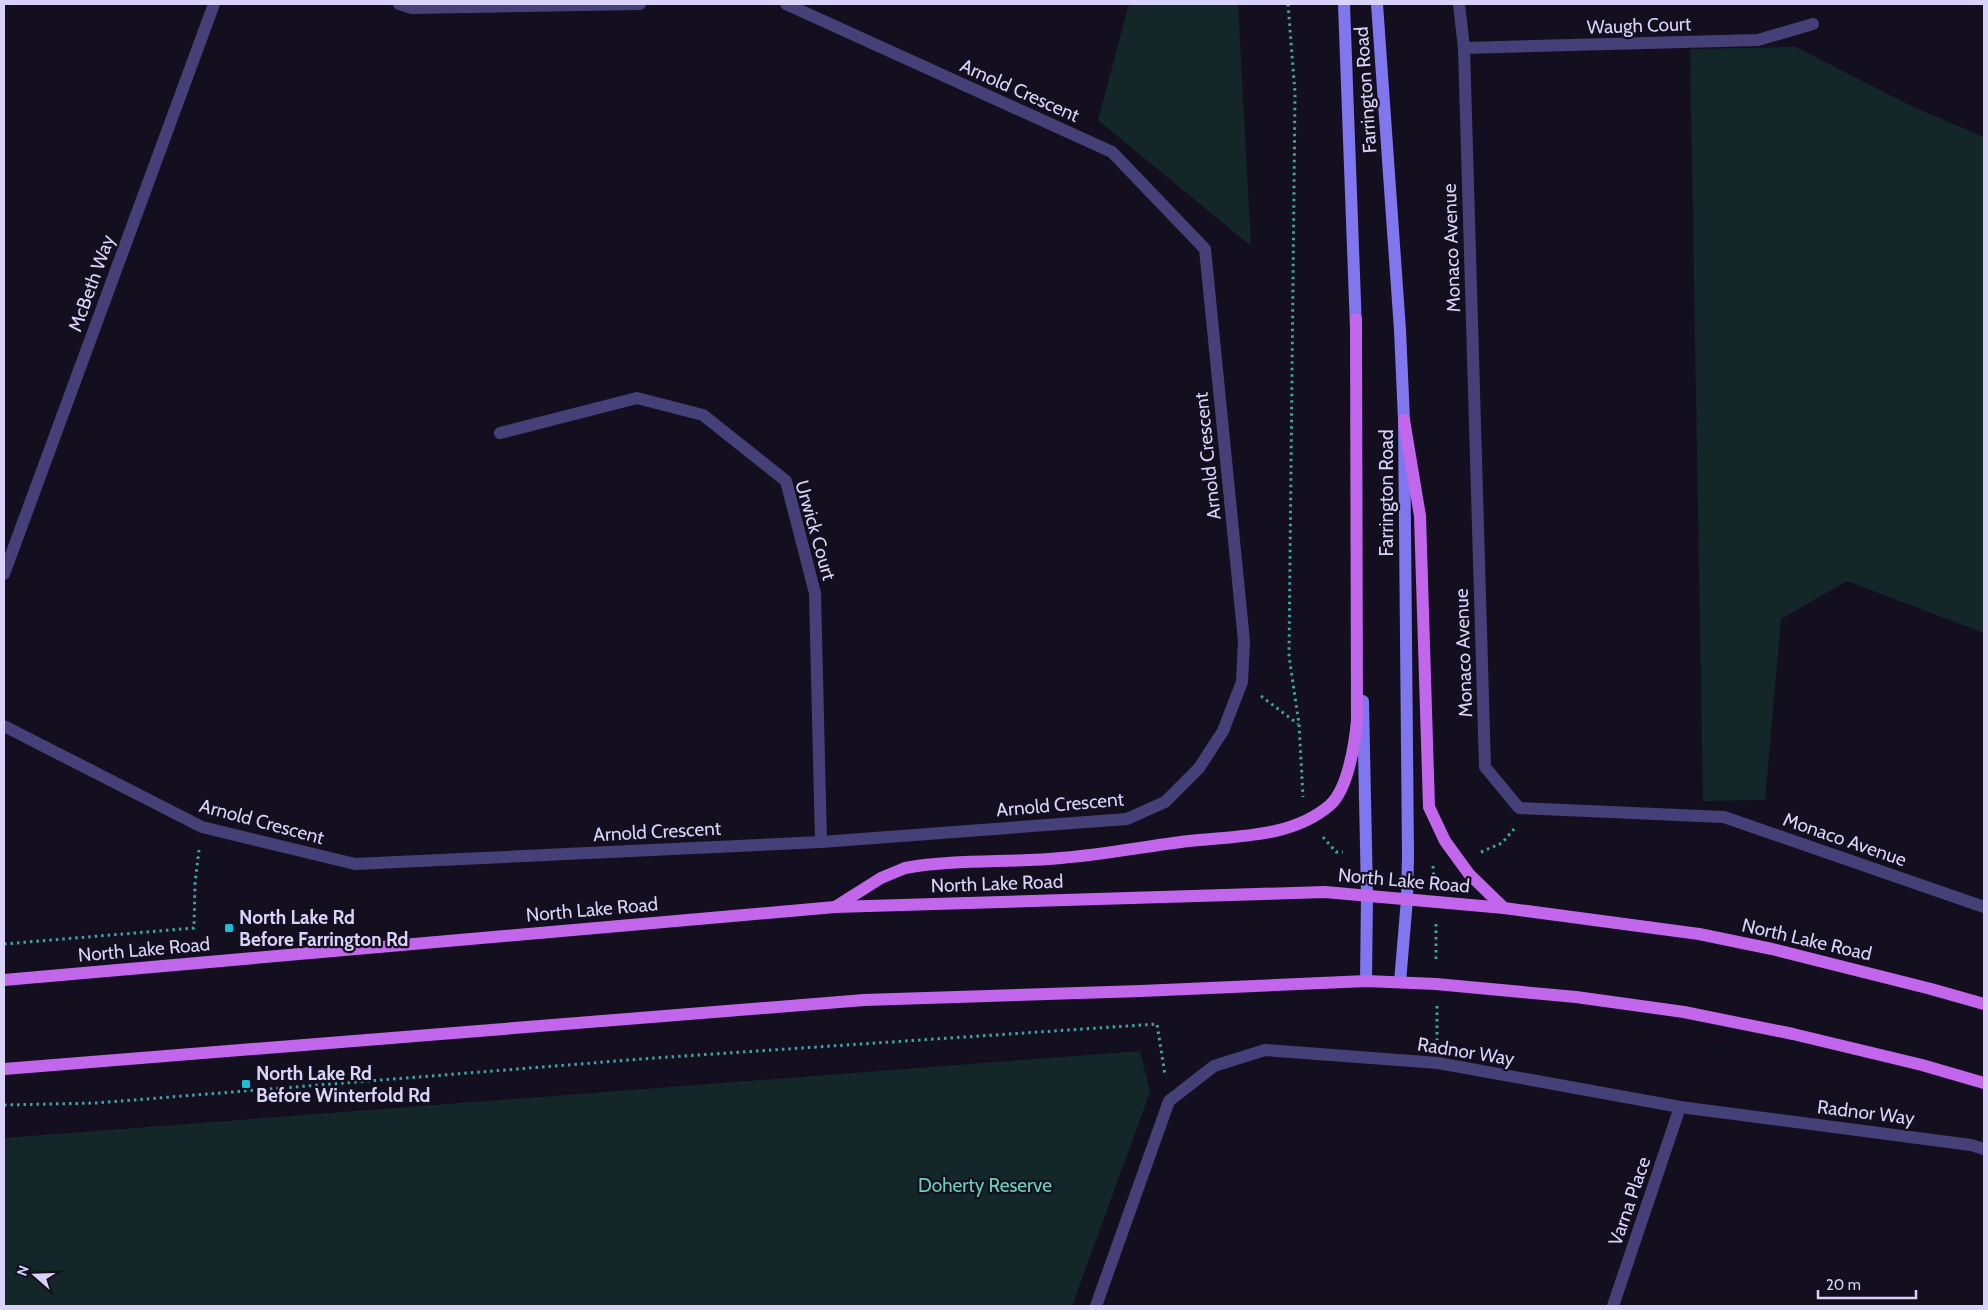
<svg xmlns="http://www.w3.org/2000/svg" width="1988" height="1310" viewBox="0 0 1988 1310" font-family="Cabin,sans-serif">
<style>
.park{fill:#132728}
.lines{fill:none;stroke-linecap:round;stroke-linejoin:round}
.path{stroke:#3da3a3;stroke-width:3;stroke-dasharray:2.5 4;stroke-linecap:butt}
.street{stroke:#464078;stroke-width:12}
.secondary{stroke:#8076ed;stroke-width:12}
.primary{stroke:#c267eb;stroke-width:12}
.poi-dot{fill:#1cbddc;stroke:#130f1f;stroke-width:2}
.labels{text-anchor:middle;stroke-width:4.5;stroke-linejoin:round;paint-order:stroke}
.street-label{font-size:19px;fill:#d9d3f9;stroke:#130f1f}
.poi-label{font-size:19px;font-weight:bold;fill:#d9d3f9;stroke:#130f1f;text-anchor:start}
.park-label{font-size:19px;fill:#68d0bc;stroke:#130f1f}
</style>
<rect width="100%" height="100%" fill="#130f1f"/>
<!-- park -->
<g class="park">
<polygon points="1129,4 1238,4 1251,246 1098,120"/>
<polygon points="1796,47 1913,107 1984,137 1984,633 1847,581 1781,619 1765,800 1703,801 1690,49"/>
<polygon points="1140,1051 1150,1092 1072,1306 4,1306 4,1138"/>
</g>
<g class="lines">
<!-- path -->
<g class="path">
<polyline points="1288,4 1295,93 1289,656 1299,724 1303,797"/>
<polyline points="1261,696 1298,724"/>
<polyline points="1323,837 1336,852 1343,852"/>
<polyline points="1481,852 1502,843 1514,829"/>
<polyline points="1433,866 1434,880"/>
<polyline points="1436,924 1436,963"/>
<polyline points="4,944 194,928 195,883 199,850"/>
<polyline points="1437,1006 1437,1040"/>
<polyline points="4,1105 96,1103 654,1058 1157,1024 1165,1075"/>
</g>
<!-- street -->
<g class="street">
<polyline points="399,4 412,8 640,4"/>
<polyline points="1459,4 1464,48 1485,767 1519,808 1724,817 1984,907"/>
<polyline points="1464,48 1758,40 1813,24"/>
<polyline points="500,433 637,398 703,415 786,481 815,593 821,842"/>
<polyline points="4,574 214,4"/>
<polyline points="4,726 202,827 355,864 821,842 1127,819 1165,802 1199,768 1223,731 1242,682 1244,641 1205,249 1112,152 786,4"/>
<polyline points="1096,1306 1169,1101 1214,1066 1265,1050 1438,1063 1680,1107 1971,1145 1984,1149"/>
<polyline points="1613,1306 1680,1107"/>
</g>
<!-- secondary -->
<g class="secondary">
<polyline points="1344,4 1356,329"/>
<polyline points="1377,4 1400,330 1404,420 1408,856 1407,899 1400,982"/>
<polyline points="1363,701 1367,895 1366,981"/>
</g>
<!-- primary -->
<g class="primary">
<polyline points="1404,420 1420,516 1429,807 1445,841 1469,874 1504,908"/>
<path d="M 835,907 L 881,878 L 905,868 C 956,859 1009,863 1061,858 C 1103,855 1146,846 1189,841 C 1236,836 1292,838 1330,805 C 1348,789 1355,743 1357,720 L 1356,319"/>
<polyline points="4,980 835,907 1325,892 1504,908 1699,934 1772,949 1931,989 1984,1004"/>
<polyline points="4,1069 864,1000 1141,991 1366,981 1436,984 1576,997 1684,1012 1793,1034 1922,1065 1984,1083"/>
</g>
</g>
<!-- markers -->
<g class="poi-dot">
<rect x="224" y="923" width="10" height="10" rx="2.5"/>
<rect x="241" y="1079" width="10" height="10" rx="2.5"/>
</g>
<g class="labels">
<!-- street labels -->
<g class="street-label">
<text transform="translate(1639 25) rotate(-2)" y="7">Waugh Court</text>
<text transform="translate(1020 90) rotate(24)" y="7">Arnold Crescent</text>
<text transform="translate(1365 90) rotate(-94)" y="7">Farrington Road</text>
<text transform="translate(1451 248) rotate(-92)" y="7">Monaco Avenue</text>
<text transform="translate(91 283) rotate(-70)" y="7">McBeth Way</text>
<text transform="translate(1207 456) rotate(-96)" y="7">Arnold Crescent</text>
<text transform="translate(1386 493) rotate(-90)" y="7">Farrington Road</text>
<text transform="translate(816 530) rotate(74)" y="7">Urwick Court</text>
<text transform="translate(1463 653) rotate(-92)" y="7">Monaco Avenue</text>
<text transform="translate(1060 804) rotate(-5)" y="7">Arnold Crescent</text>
<text transform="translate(262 821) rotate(15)" y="7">Arnold Crescent</text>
<text transform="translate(657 831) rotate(-3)" y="7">Arnold Crescent</text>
<text transform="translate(1845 839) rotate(19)" y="7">Monaco Avenue</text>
<text transform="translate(1404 880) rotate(5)" y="7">North Lake Road</text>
<text transform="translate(997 883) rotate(-2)" y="7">North Lake Road</text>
<text transform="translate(592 909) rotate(-5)" y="7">North Lake Road</text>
<text transform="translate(1807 939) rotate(13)" y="7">North Lake Road</text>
<text transform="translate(144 949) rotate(-5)" y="7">North Lake Road</text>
<text transform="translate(1466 1051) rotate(9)" y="7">Radnor Way</text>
<text transform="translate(1866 1112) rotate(7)" y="7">Radnor Way</text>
<text transform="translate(1629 1201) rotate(-71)" y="7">Varna Place</text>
</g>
<!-- poi labels -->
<g class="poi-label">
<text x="239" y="924">North Lake Rd<tspan x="239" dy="22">Before Farrington Rd</tspan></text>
<text x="256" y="1080">North Lake Rd<tspan x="256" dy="22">Before Winterfold Rd</tspan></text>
</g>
<!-- park labels -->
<g class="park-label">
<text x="985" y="1192">Doherty Reserve</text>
</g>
</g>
<!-- border -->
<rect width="1988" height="1310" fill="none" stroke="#d9d3f9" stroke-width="10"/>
<!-- north arrow -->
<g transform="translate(35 1275) rotate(290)" stroke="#130f1f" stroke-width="4" paint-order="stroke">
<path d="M0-4L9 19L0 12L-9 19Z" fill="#d9d3f9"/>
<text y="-8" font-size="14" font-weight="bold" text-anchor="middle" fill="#d9d3f9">N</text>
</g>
<!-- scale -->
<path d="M1818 1290v8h98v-8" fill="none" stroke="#d9d3f9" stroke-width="2.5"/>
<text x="1826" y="1290" font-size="15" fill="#d9d3f9" stroke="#130f1f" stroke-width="4" paint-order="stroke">20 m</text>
</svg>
